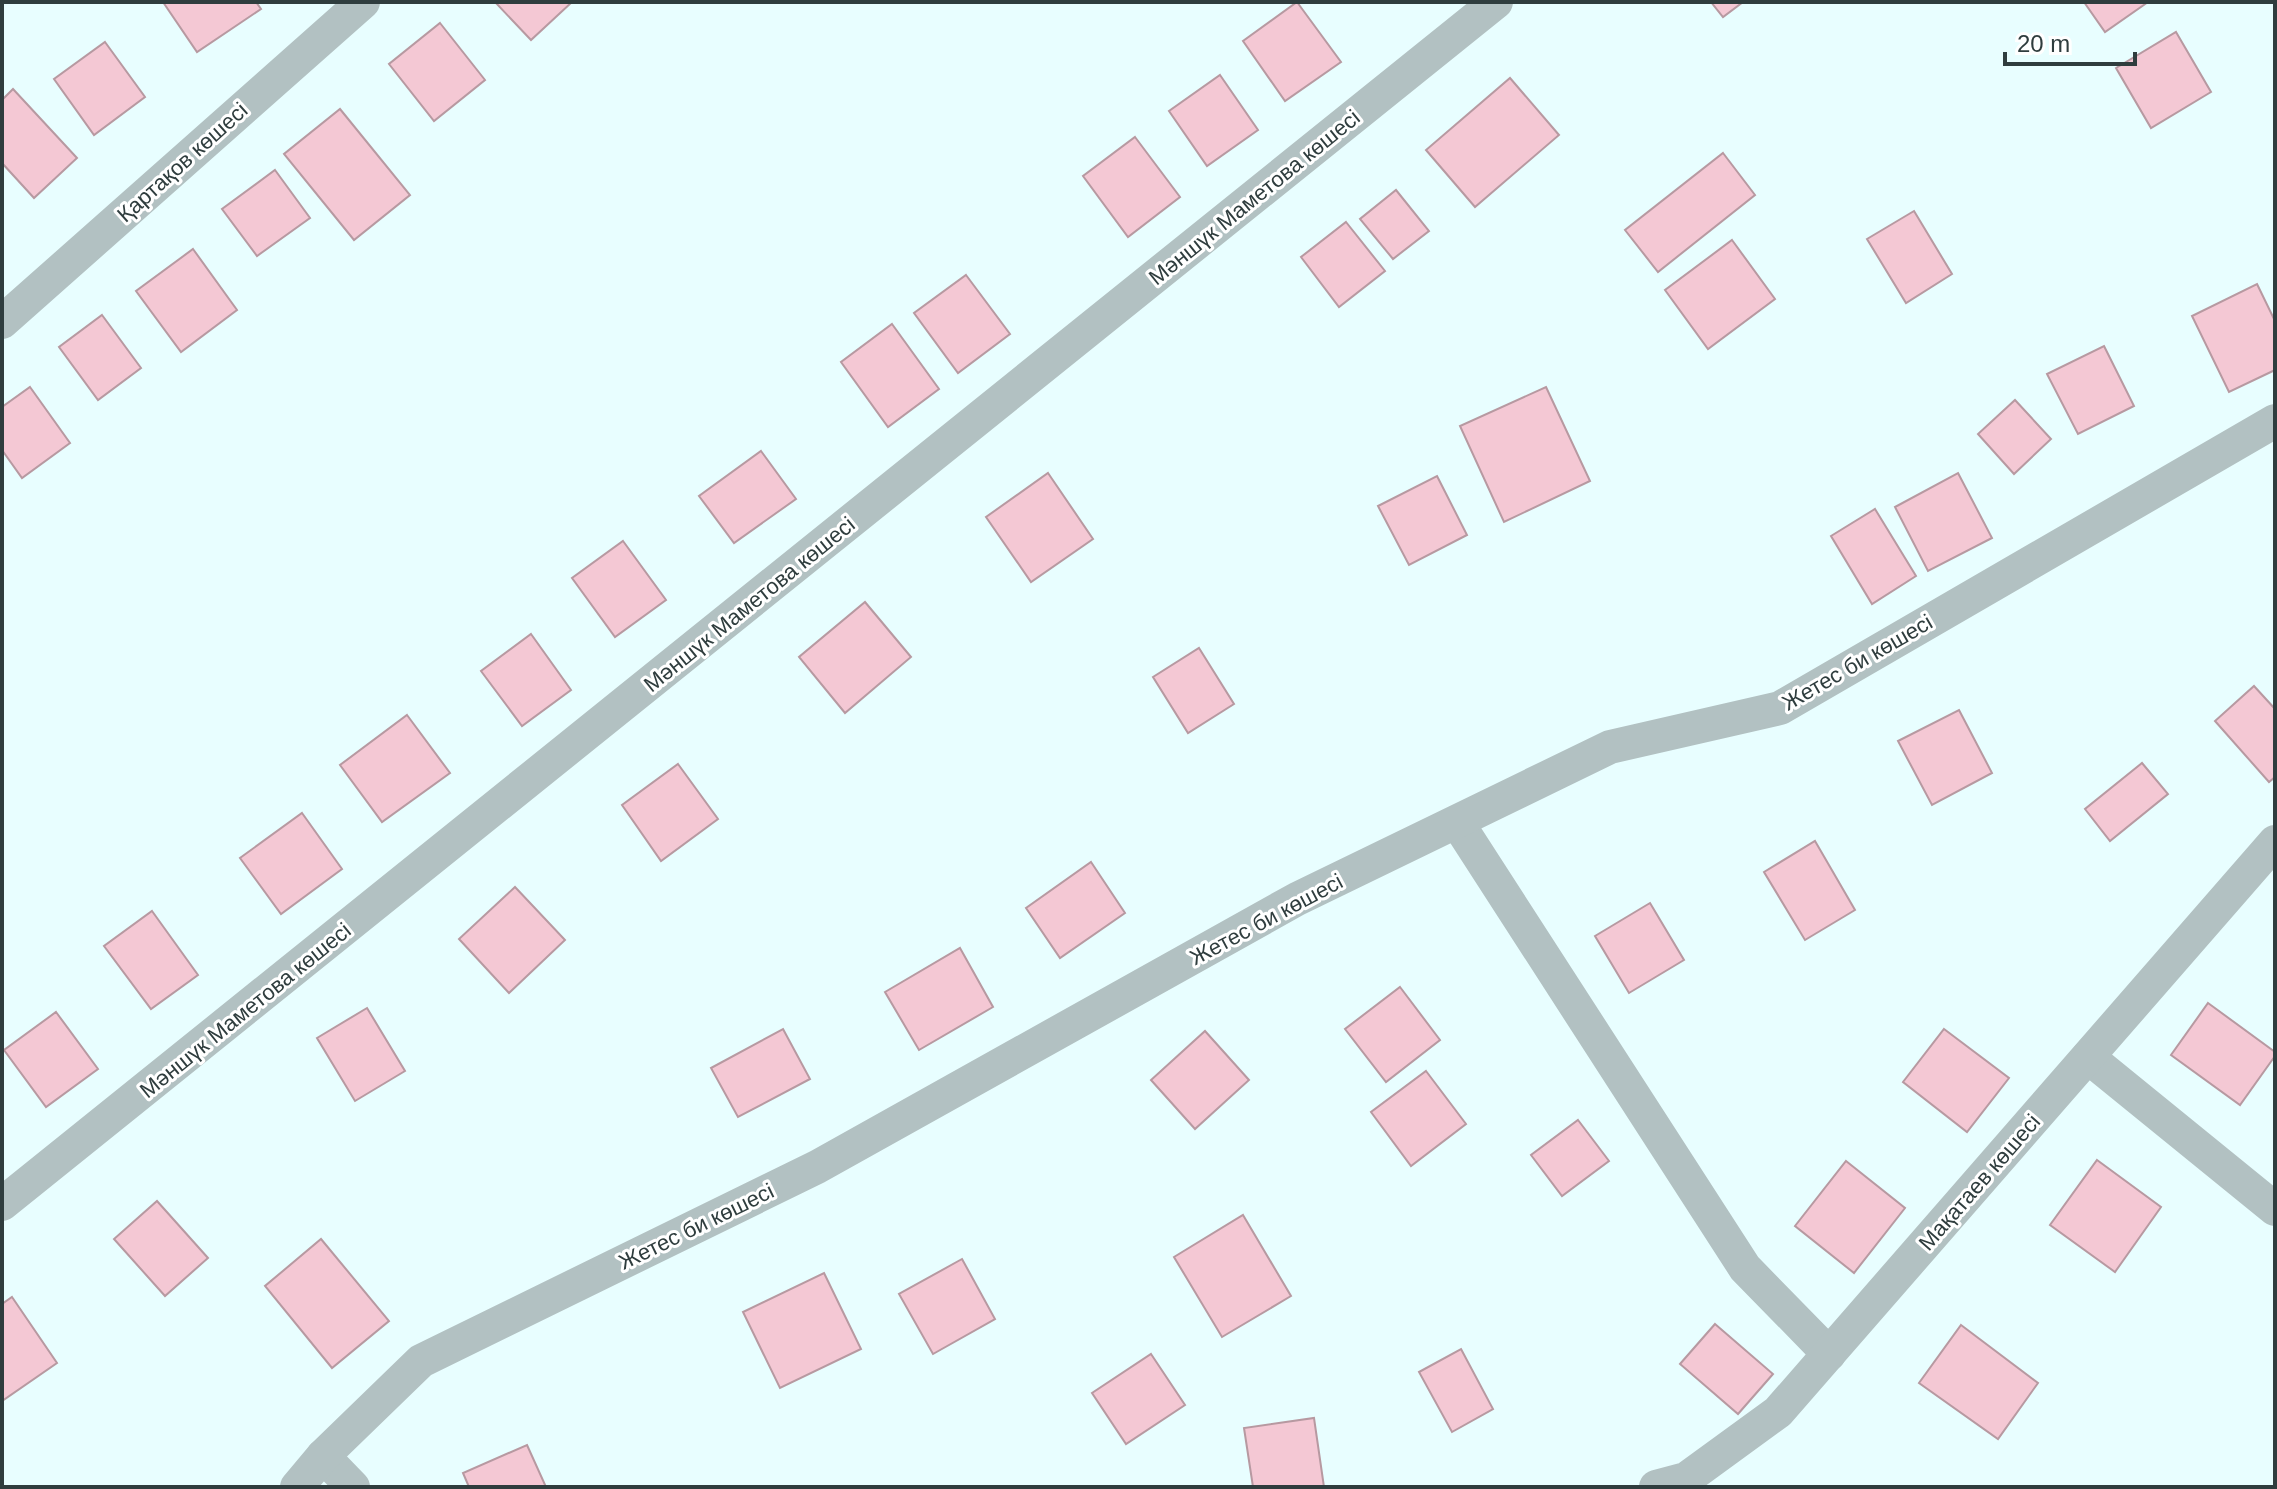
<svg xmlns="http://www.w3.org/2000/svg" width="2277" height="1489" viewBox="0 0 2277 1489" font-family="Helvetica,sans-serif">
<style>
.building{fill:#f4c8d4;stroke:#b799a1;stroke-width:2}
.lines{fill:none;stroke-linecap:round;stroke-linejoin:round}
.street{stroke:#b2c1c2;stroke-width:34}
.labels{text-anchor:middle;stroke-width:6;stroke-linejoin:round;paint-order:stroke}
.street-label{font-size:22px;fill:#2f3d3e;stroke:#fff}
</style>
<rect width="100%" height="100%" fill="#e8feff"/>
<!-- building -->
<g class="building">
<polygon points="163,2 256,2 261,9 197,52"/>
<polygon points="495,2 572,2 531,40"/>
<polygon points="1297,2 1341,62 1285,101 1243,41"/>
<polygon points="1711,2 1743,2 1723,17"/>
<polygon points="2084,2 2148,2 2105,32"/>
<polygon points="440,23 485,80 434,121 389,64"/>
<polygon points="2176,32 2211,92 2151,128 2116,68"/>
<polygon points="105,42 145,97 94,135 54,79"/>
<polygon points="1220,75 1258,130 1207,166 1169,111"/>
<polygon points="1510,78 1559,135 1475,207 1426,150"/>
<polygon points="13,89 77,158 34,198 2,163 2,100"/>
<polygon points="340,109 410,195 354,240 284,154"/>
<polygon points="1135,137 1180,197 1128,237 1083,176"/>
<polygon points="1723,153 1755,195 1658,272 1625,230"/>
<polygon points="275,170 310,218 257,256 222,209"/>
<polygon points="1396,190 1429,231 1393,259 1360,219"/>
<polygon points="1914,211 1952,274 1906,303 1867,239"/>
<polygon points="1346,222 1385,271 1339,307 1301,257"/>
<polygon points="1732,240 1775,299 1708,349 1665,290"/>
<polygon points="193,249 237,310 181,352 136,291"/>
<polygon points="966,275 1010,334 958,373 914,313"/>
<polygon points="2257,284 2275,321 2275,370 2229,392 2192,316"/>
<polygon points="102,315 141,368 98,400 59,347"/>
<polygon points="892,324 939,389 888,427 841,362"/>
<polygon points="2104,346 2134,406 2078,434 2047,374"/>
<polygon points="30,387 70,443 22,478 2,450 2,407"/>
<polygon points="1546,387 1590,481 1504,522 1460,426"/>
<polygon points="2015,400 2051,439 2014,474 1978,434"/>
<polygon points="761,451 796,499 734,543 699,496"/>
<polygon points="1048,473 1093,539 1031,582 986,517"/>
<polygon points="1958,473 1992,538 1928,571 1895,507"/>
<polygon points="1437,476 1467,535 1409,565 1378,506"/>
<polygon points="1875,509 1916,576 1872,604 1831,536"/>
<polygon points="623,541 666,600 615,637 572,578"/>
<polygon points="865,602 911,657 845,713 799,657"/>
<polygon points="531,634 571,690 522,726 481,671"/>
<polygon points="1199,648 1234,704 1188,733 1153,677"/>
<polygon points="2254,686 2275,709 2275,777 2269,782 2215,721"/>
<polygon points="1959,710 1992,773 1932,805 1898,741"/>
<polygon points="407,715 450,773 382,822 340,765"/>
<polygon points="2142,763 2168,794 2110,841 2085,809"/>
<polygon points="678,764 718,819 661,861 622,805"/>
<polygon points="302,813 342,869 281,914 240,858"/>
<polygon points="1815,841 1855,910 1805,940 1764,872"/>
<polygon points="1091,862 1125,913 1060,958 1026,908"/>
<polygon points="515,887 565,940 509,993 459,939"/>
<polygon points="1650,903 1684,960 1629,993 1595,936"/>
<polygon points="152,911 198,975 151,1009 104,946"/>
<polygon points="960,948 993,1007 919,1050 885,992"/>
<polygon points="1400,987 1440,1040 1386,1082 1345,1029"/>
<polygon points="2208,1003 2275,1052 2275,1056 2240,1105 2171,1055"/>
<polygon points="367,1008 405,1071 355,1101 317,1038"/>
<polygon points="56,1012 98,1069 46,1107 4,1050"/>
<polygon points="783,1029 810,1079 738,1117 711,1068"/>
<polygon points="1944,1029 2009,1078 1967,1132 1903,1082"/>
<polygon points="1205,1031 1249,1080 1195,1129 1151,1080"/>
<polygon points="1426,1071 1466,1124 1411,1166 1371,1112"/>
<polygon points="1578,1120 1609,1161 1562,1196 1531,1155"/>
<polygon points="2097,1160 2161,1207 2115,1272 2050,1225"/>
<polygon points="1846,1161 1905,1208 1854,1273 1795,1226"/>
<polygon points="157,1201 208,1258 165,1296 114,1239"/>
<polygon points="1243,1215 1291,1296 1222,1337 1174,1257"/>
<polygon points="321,1239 389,1321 332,1368 265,1286"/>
<polygon points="962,1259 995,1319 933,1354 899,1294"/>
<polygon points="824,1273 861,1349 780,1388 743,1312"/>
<polygon points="12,1297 57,1363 2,1401 2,1304"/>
<polygon points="1715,1324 1773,1374 1738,1414 1680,1364"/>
<polygon points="1961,1325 2038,1383 1998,1439 1919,1383"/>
<polygon points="1461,1349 1493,1409 1452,1432 1419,1372"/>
<polygon points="1151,1354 1185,1405 1126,1444 1092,1393"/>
<polygon points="1314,1418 1324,1487 1253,1487 1244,1428"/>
<polygon points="527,1445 546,1487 469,1487 463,1473"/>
</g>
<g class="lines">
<!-- street -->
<g class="street">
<polyline points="2,322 363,2"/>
<polyline points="1457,822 1745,1268 1829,1354"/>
<polyline points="2088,1057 2275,1209"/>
<polyline points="2,1204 1496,2"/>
<polyline points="323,1456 353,1487"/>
<polyline points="297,1487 323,1456 421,1361 817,1167 1297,899 1610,747 1780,708 2275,421"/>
<polyline points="1656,1487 1686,1479 1778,1412 2275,842"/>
</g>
</g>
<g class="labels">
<!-- street labels -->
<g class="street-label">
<text transform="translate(182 162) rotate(-42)" y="8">Қартақов көшесі</text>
<text transform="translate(1254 197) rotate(-39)" y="8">Мәншүк Маметова көшесі</text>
<text transform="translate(749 604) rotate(-39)" y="8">Мәншүк Маметова көшесі</text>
<text transform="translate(1857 662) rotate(-30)" y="8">Жетес би көшесі</text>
<text transform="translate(1266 919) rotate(-28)" y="8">Жетес би көшесі</text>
<text transform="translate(245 1010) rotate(-39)" y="8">Мәншүк Маметова көшесі</text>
<text transform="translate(1979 1182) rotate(-49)" y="8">Мақатаев көшесі</text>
<text transform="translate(696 1226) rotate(-26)" y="8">Жетес би көшесі</text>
</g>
</g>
<!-- border -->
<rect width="2277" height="1489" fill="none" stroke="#2f3d3e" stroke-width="8"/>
<!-- scale -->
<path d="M2005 52v12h130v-12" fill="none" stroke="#2f3d3e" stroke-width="4"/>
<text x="2017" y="52" font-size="24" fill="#2f3d3e" stroke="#ffffff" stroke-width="6" paint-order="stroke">20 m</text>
</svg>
